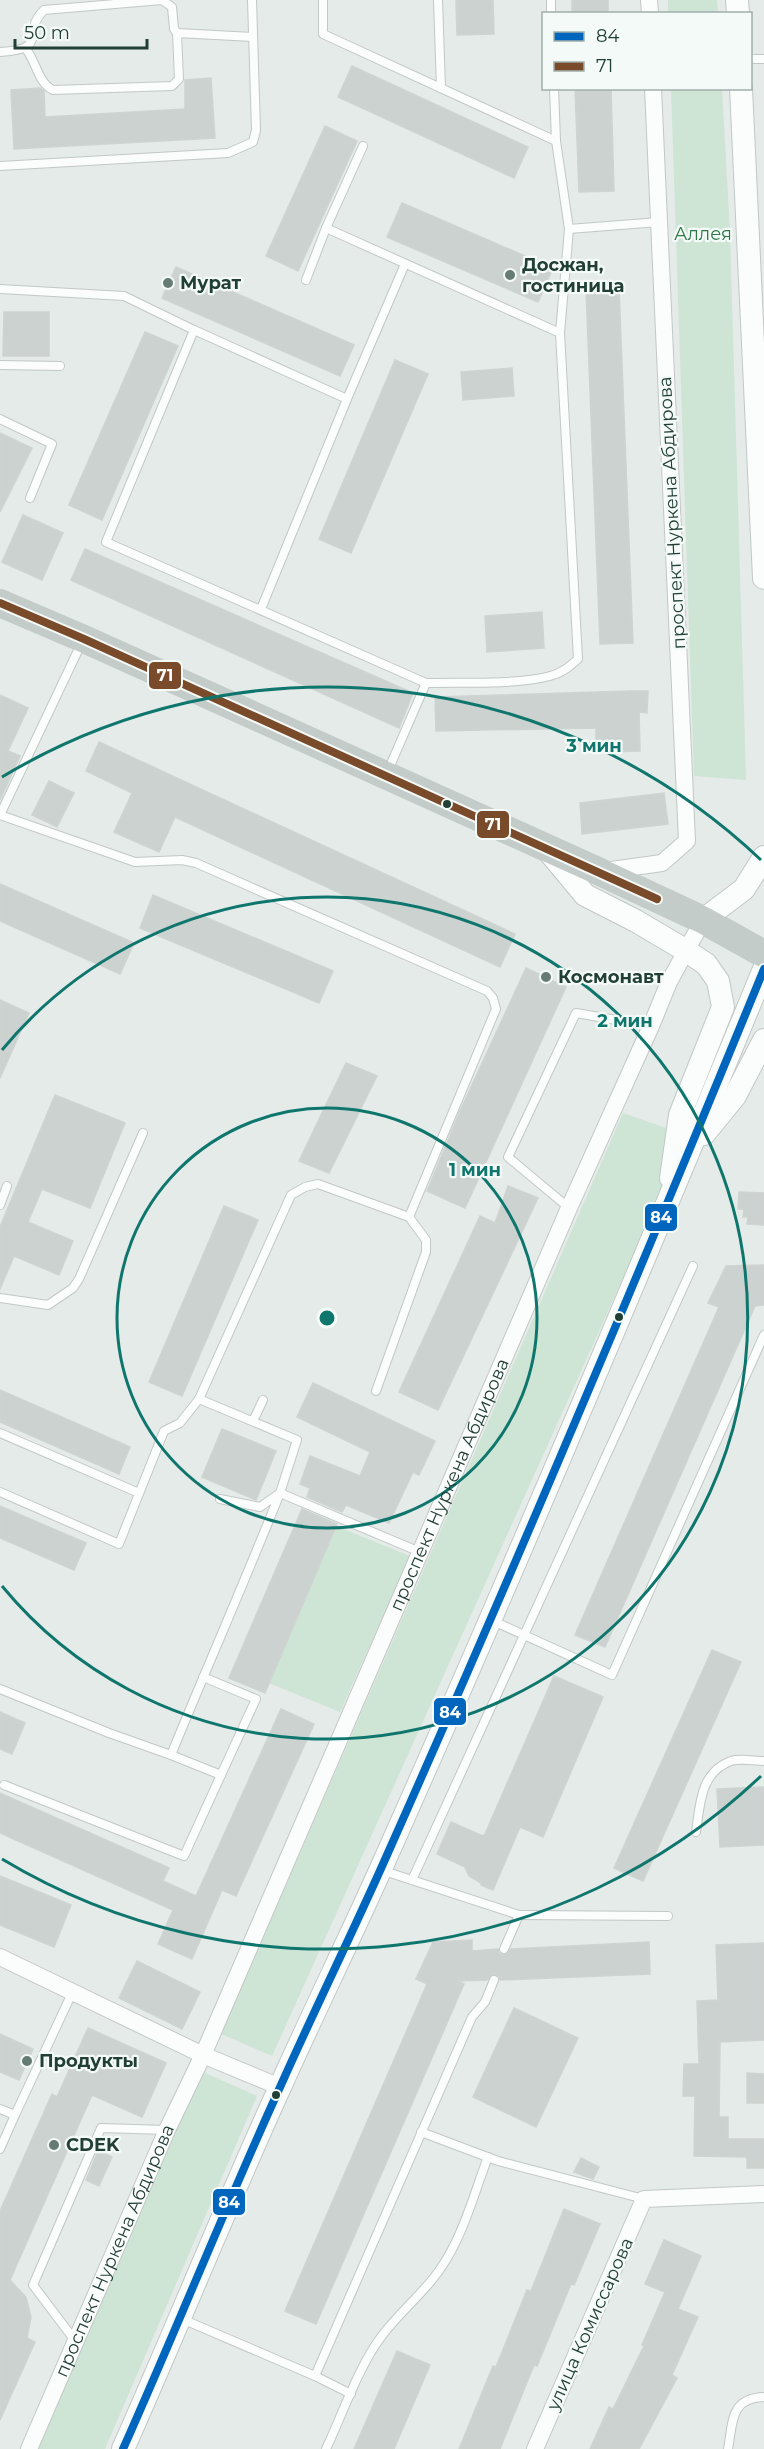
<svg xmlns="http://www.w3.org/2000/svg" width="764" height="2449" viewBox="0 0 764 2449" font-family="Montserrat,sans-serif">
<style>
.green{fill:#cee4d4}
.building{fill:#ccd2cf;stroke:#ced4d1;stroke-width:1.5}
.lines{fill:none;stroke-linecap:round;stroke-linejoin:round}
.service-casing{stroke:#c2c8c5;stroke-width:10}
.minor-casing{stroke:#c2c8c5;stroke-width:18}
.secondary-casing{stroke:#c1c8c5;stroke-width:24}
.trunk-casing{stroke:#c1cac7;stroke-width:28}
.service{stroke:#fbfcfc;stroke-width:8}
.minor{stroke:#fbfcfc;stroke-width:16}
.secondary{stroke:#fbfcfc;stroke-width:22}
.trunk{stroke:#c4ccca;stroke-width:27}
.bus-1-casing{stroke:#f4faf7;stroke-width:12}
.bus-2-casing{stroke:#f4faf7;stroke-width:12}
.bus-1{stroke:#0065bd;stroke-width:8}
.bus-2{stroke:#7a4b2a;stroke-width:8}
.ring{fill:none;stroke:#0f766e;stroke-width:3}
.poi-dot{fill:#667b74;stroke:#f4faf7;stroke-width:2}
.bus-dot{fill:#223f36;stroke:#f4faf7;stroke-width:2}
.labels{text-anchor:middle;stroke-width:4.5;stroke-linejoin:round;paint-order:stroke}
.park-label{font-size:18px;fill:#2c7745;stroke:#f4faf7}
.poi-label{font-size:18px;font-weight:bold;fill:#223f36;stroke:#f4faf7;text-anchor:start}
.street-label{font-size:18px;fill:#223f36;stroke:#f4faf7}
.centre{fill:#0f766e;stroke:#f4faf7;stroke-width:3}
.ring-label{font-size:18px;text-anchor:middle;font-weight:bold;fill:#0f766e;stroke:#f4faf7;stroke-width:4.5;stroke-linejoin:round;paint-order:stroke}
.line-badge{stroke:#f4faf7;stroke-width:2}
.badge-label{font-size:16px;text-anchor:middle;font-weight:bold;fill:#fff}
</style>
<rect width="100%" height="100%" fill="#e5ebe8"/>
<!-- green -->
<g class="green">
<polygon points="668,0 717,0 718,13 668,13"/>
<polygon points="671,89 722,89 730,232 746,780 694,776"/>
<polygon points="623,1113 669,1129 660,1196 272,2056 221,2034"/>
<polygon points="336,1526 410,1556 340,1712 269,1683"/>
<polygon points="196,2069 257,2096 105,2449 30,2449"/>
</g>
<!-- building -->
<g class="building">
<polygon points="456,0 493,0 494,34 457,35"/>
<rect x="572" y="0" width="36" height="14"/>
<polygon points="352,66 528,147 514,178 338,97"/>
<polygon points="211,78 215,138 14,149 11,90 40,88 44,91 45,117 185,109 185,80"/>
<polygon points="575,88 611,88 614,191 579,192"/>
<polygon points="325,126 357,141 298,271 266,256"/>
<polygon points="402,203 553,268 538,302 387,237"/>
<polygon points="176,267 354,345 340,376 162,298"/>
<polygon points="619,288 633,643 600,644 586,289"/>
<polygon points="4,312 49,312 49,356 3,356"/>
<polygon points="145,332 178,346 102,520 69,505"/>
<polygon points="395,360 428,374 351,553 319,539"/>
<polygon points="512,368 514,396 463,400 461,372"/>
<polygon points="0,433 32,448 0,512"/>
<polygon points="23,515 63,533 42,580 2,562"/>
<polygon points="85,549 413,693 399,728 71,580"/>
<polygon points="542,612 544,648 487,652 485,616"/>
<polygon points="631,691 648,691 647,713 639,712 640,751 596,752 596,728 436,731 435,697"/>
<polygon points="0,695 28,708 8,751 20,756 0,800"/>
<polygon points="99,742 515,934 500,967 175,817 159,852 114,832 132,793 86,771"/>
<polygon points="49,781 74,793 57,827 32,815"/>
<polygon points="664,793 668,824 582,834 580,803"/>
<polygon points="0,884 134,943 120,974 0,921"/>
<polygon points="153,895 333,971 319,1003 140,928"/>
<polygon points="526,968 566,987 465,1208 427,1191 460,1111"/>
<polygon points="0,1000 29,1013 0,1078"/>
<polygon points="346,1063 377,1076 329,1173 299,1161"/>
<polygon points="55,1095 125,1123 90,1208 42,1189 28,1222 73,1241 59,1275 14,1256 0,1289 0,1227"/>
<polygon points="508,1186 538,1198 438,1410 399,1392 480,1216 495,1223"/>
<polygon points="739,1192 764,1193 764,1225 747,1224 748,1217 743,1217 744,1209 738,1209"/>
<polygon points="224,1206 258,1220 182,1396 149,1382"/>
<polygon points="764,1265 764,1305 755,1306 605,1647 575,1635 719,1307 708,1303 726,1266"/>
<polygon points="313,1383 435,1441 419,1475 413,1472 389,1523 346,1505 342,1512 307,1497 310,1488 300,1484 310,1456 360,1476 370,1452 297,1417"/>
<polygon points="0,1390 130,1447 119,1474 0,1422"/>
<polygon points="222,1429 276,1451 256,1500 202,1477"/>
<polygon points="0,1506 86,1543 74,1570 0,1538"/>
<polygon points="302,1509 337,1524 265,1693 229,1678"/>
<polygon points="712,1650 741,1662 643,1881 614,1868"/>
<polygon points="554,1676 603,1697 543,1837 520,1827 493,1890 481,1885 481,1883 469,1876 465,1867 437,1854 451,1822 483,1836 485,1834"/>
<polygon points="281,1709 314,1724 236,1896 222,1890 192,1959 158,1944 173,1910 0,1833 0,1793 169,1868 163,1881 196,1896"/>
<polygon points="0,1712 25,1723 12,1754 0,1749"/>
<polygon points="764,1787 764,1845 720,1847 717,1789"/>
<polygon points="0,1876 71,1905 54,1947 0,1925"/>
<polygon points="472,1940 472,1951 498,1949 499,1953 504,1955 511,1949 649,1942 650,1974 500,1980 499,1976 494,1974 487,1980 457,1981 464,1984 316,2324 285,2311 427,1984 416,1979 433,1942"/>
<polygon points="764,1943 764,2040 720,2042 719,2117 728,2117 728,2139 764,2139 764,2168 747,2168 747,2157 694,2156 695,2096 683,2096 684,2064 699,2064 697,2001 718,2000 716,1945"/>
<polygon points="137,1961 200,1992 182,2029 119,1998"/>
<polygon points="514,2008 578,2038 536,2127 473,2097"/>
<polygon points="88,2028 166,2063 142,2117 92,2095 10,2280 26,2297 31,2317 27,2338 35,2342 0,2420 0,2211 52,2094 57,2097"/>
<polygon points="0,2034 33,2049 19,2080 0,2072"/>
<polygon points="747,2073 764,2074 764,2103 747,2103"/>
<polygon points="98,2151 112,2157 99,2186 86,2180"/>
<polygon points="581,2158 599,2167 593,2179 574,2172"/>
<polygon points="564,2209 600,2224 574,2285 571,2284 537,2366 534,2365 500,2449 459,2449 493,2366 496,2367 527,2290 531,2291"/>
<polygon points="664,2240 701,2256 678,2309 698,2317 672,2375 677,2378 639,2449 590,2449 609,2407 613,2409 644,2346 642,2345 665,2292 645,2284"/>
<polygon points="397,2351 430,2365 394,2449 354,2449"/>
</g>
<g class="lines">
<!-- service casing -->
<g class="service-casing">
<g id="service">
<polyline points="323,0 323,34 556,141 569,229 659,222"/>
<polyline points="438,0 441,88"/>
<polyline points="551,0 551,14"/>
<path d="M 26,49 C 36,61 38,83 53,90 L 172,86 L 179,79 L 177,33"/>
<path d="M 0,52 C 51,49 20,33 44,10 L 162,0 L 172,7 L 174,29 L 177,33 L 253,37"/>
<polyline points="750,59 764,59"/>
<polyline points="554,88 556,141"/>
<polyline points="0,166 228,153 253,142 256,130 252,0"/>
<polyline points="326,228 560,333"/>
<polyline points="306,280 326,228 363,146"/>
<polyline points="0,289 124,296 194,330"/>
<polyline points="0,365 60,366"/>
<polyline points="347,399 405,264"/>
<polyline points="0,419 52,444 30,498"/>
<polyline points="261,609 347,399 194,330 106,542 426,683"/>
<path d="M 387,773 L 426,683 C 462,682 516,685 550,676 C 562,673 569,667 578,659 L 560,333 L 569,229"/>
<polyline points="0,815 135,862 182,860 196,863 487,991 493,998 496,1009 409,1217"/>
<polyline points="0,815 82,642"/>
<polyline points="0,1205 7,1186"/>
<polyline points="569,1208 508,1157 576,1013 651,1026"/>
<polyline points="0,1298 48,1305 73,1288 79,1279 143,1133"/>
<polyline points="199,1399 291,1195 305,1187 318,1184 409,1217 426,1240 426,1252 376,1391"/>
<polyline points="253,1421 263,1400"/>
<polyline points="0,1433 139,1493"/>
<polyline points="0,1492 119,1544 164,1431 180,1423 199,1399 297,1440 280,1493 420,1552"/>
<polyline points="491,1620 612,1675 764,1335"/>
<path d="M 203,1677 L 256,1699 L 221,1775 L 171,1755 C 207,1667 245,1581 280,1493 L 260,1507 L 220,1499"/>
<polyline points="0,1689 109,1733 171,1755"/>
<polyline points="4,1785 184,1856 221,1775"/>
<path d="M 696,1832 C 700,1805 700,1772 731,1761 C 740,1758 754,1761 764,1761"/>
<polyline points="381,1870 519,1915 504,1949"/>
<polyline points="412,1880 693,1266"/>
<polyline points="519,1915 668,1916"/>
<polyline points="0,2109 15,2115 73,1991"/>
<polyline points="421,2132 498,2161 644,2199"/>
<polyline points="0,2149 15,2115"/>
<polyline points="182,2319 315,2376 472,2017 485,2002 494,1980"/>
<polyline points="76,2342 33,2285 101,2128 167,2130"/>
<polyline points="315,2376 351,2394"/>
<path d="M 326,2449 C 342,2415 359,2366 381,2337 C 401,2310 429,2289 446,2260 C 465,2229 475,2191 488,2157"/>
<path d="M 728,2449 C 733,2422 730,2398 764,2397"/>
</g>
</g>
<!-- minor casing -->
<g class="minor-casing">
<g id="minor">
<polyline points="649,0 650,14"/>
<polyline points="604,871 662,863 687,841 653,88"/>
<polyline points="0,1957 203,2055 280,2087"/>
<path id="s1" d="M 29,2449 L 167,2130 L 203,2055 L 569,1208 L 651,1026 L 669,982 L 703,920"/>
<polyline points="535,2449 644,2199 764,2194"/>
</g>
</g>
<!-- secondary casing -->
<g class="secondary-casing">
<g id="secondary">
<polyline points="737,0 738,14"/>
<polyline points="741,88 764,578"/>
<polyline points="545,847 585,895 636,921 685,950 706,964 718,981 723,1007 680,1115 671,1178"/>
<polyline points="703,920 744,889 764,857"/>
<polyline points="704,1134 735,1096 764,1040"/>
<path d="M 123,2449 C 177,2328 226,2205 281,2085 C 314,2011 350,1938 383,1864 C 515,1568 641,1269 764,969"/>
</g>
</g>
<!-- trunk casing -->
<g class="trunk-casing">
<polyline id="trunk" points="0,603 84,639 600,872 703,920 764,954"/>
</g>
<!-- service -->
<use href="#service" class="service"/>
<!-- minor -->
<use href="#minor" class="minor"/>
<!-- secondary -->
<use href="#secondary" class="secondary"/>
<!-- trunk -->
<use href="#trunk" class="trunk"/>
<!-- bus-1 casing -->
<g class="bus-1-casing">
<path id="bus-1" d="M 123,2449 C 177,2328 226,2205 281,2085 C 314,2011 350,1938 383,1864 C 515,1568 641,1269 764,969"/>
</g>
<!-- bus-2 casing -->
<g class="bus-2-casing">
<polyline id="bus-2" points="0,603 84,639 657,899"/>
</g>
<!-- bus-1 -->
<use href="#bus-1" class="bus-1"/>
<!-- bus-2 -->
<use href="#bus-2" class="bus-2"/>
</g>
<!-- distance rings -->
<g class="ring">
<circle cx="327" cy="1318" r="210"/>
<path d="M2 1050A421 421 0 1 1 2 1586"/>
<path d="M761 1776A631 631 0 0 1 2 1859M2 777A631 631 0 0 1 761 860"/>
</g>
<!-- markers -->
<g class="poi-dot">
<circle cx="510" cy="275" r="6"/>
<circle cx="168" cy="283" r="6"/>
<circle cx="546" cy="977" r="6"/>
<circle cx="27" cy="2061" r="6"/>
<circle cx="54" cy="2145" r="6"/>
</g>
<g class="bus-dot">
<circle cx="447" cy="804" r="5"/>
<circle cx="619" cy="1317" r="5"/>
<circle cx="276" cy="2095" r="5"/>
</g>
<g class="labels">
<!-- park labels -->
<g class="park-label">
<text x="703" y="240">Аллея</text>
</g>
<!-- poi labels -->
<g class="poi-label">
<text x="522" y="271">Досжан,<tspan x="522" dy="21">гостиница</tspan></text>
<text x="180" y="289">Мурат</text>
<text x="558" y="983">Космонавт</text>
<text x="39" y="2067">Продукты</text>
<text x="66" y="2151">CDEK</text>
</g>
<!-- street labels -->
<g class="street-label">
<text transform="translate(672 513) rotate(-93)" y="6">проспект Нуркена Абдирова</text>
<text dy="6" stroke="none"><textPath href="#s1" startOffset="1052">проспект Нуркена Абдирова</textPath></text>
<text dy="6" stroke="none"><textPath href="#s1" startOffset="216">проспект Нуркена Абдирова</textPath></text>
<text transform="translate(590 2324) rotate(-66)" y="6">улица Комиссарова</text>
</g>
</g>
<circle cx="327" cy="1318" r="9" class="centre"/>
<g class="ring-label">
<text x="594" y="752">3 мин</text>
<text x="625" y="1027">2 мин</text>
<text x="475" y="1176">1 мин</text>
</g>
<g class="line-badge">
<rect x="148" y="661" width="34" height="29" rx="6" fill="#7a4b2a"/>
<rect x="476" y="810" width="34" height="29" rx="6" fill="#7a4b2a"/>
<rect x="644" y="1203" width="34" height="29" rx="6" fill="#0065bd"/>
<rect x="433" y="1697" width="34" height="29" rx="6" fill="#0065bd"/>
<rect x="212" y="2188" width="34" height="28" rx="6" fill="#0065bd"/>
</g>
<g class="badge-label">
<text x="165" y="681">71</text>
<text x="493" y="830">71</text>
<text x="661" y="1223">84</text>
<text x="450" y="1718">84</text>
<text x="229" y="2208">84</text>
</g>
<!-- legend -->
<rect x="542" y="12" width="210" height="78" fill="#f4faf7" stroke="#a0afaa" stroke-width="1.5"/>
<rect x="554" y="32" width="30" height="9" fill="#0065bd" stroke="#a0afaa" stroke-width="1.5"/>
<text x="596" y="42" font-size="18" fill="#223f36">84</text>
<rect x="554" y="62" width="30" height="9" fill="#7a4b2a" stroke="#a0afaa" stroke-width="1.5"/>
<text x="596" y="72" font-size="18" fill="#223f36">71</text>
<!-- scale -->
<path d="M15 39v9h132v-9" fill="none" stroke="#223f36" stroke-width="3"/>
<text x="24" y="39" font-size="18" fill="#223f36" stroke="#f4faf7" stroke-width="4.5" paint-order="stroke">50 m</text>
</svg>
